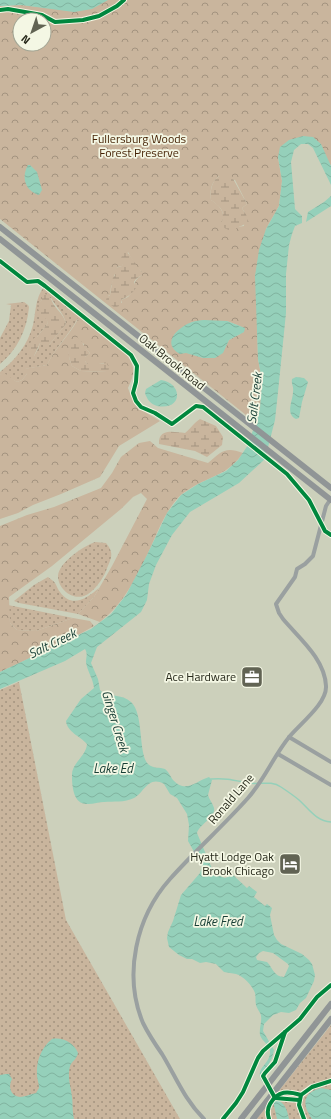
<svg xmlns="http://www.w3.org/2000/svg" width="331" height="1119" viewBox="0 0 331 1119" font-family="'Titillium Web',sans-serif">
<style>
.grass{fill:url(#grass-dots);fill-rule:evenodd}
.forest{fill:url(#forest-crowns);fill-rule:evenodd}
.wetland{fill:url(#wetland-marsh)}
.water{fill:url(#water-waves);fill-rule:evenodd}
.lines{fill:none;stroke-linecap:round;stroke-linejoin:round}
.stream{stroke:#95d0ba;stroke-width:1.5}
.street{stroke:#9aa0a0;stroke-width:4}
.secondary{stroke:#909596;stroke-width:6}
.cycleway-casing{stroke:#f4f7e4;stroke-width:6}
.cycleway{stroke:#00873e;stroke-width:4}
.labels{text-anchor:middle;stroke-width:3.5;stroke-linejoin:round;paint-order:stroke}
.park-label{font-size:12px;fill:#431f00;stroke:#f4f7e4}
.street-label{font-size:12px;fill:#27291b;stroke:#f4f7e4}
.poi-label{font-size:12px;fill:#27291b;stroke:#f4f7e4;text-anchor:end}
.water-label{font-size:13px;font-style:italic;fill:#173e35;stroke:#f4f7e4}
</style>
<defs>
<pattern id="grass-dots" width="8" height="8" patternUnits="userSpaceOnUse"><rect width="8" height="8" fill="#c9b59d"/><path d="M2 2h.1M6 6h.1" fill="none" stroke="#a3937f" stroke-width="1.8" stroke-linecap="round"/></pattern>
<pattern id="forest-crowns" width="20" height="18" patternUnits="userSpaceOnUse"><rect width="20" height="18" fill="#c9b59d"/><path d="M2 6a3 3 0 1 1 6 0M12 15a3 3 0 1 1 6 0" fill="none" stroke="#a3937f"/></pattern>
<pattern id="wetland-marsh" width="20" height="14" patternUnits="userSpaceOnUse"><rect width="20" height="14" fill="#c9b59d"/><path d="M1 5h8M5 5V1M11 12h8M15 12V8" fill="none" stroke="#a3937f"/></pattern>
<pattern id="water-waves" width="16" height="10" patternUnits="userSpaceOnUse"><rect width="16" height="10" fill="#95d0ba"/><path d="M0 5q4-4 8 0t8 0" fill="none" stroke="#80b39f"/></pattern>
</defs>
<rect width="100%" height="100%" fill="#ccd0bb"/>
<!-- grass -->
<g class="grass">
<path d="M 44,287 L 69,308 L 67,309 L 78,318 C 69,335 55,348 47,365 L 25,369 L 27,374 L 22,380 L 17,382 L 3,374 L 0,375 L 0,372 C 15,360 28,345 33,325 C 36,312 35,298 44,287 ZM 51,298 C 56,307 64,313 66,324 L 49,345 L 40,343 L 38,349 L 34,356 L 31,356 L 37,337 L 48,323 L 40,302 L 42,300 Z"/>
<path d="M 24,302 L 28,305 L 29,307 C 27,330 17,350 0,364 L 0,338 L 9,321 L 11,305 L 6,304 Z"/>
<path d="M 95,542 L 106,543 C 115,554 111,558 106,571 C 103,579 93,593 84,596 C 72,600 58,589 58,576 C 59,562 84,546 95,542 Z"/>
<path d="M 48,577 C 50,579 54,581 55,583 C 57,586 58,590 60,592 C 72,609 87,598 99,588 L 94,597 L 78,614 L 19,603 L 14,601 L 34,585 Z"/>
<polygon points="8,605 73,618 36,631 17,630 10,623"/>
<polygon points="19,682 66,920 180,1119 0,1119 0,690"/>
<polygon points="331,1025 331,1119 257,1119 259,1116"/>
</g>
<!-- forest -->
<g class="forest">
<path d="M 108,0 L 331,0 L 331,166 L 312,137 L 278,157 L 282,181 L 279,206 L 266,229 L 257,323 L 258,359 L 262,380 L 260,409 L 256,423 L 0,219 L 0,6 L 21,5 L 48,8 ZM 20,20 L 44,20 L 44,44 L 20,44 ZM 219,176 L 235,180 L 247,204 L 242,208 L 245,213 L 244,226 L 237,227 L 235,229 L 222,223 C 226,212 219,205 211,200 C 210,189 211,183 219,176 ZM 128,252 L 136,267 L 142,272 L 142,275 C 135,280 134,282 134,290 L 128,297 L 121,300 L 122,303 L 108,296 L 110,295 L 111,287 L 117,267 L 122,266 ZM 227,321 L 240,326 L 244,332 L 229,340 L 225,348 L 203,358 L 173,348 L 172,343 L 173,337 Z"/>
<path d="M 69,308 L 125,353 C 136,366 135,373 128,388 C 135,409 143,410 160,421 L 119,446 L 100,477 L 61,494 L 33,505 L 18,513 L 0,519 L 0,375 L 3,373 L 10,376 L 11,378 L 17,382 L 22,380 L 27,374 L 24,372 L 24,369 L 47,365 C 55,348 69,336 78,319 L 67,309 ZM 74,339 L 84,344 L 84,347 L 90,353 L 85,357 L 85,361 L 87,364 L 99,364 L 104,363 L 107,372 L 81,371 L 72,366 C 68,356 67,348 74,339 Z"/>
<path d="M 150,441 L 158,448 L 208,463 C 221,452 225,446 243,453 C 229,474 211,476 191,488 C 188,490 184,492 181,495 C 168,507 160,526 153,542 C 140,571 126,602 100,622 L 78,614 L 94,597 L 112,566 L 147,499 L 141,493 L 133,497 L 121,509 L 52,566 L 9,597 L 10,623 L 17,630 L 36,631 L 73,618 L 90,621 L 94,626 L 71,639 L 0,672 L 0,526 L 27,515 L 54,507 L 101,488 L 112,473 L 121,457 L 139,443 Z"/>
</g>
<!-- wetland -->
<g class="wetland">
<path d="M 223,174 L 231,175 L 247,204 L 242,208 C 243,211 246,213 247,217 C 250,225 241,225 237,228 C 235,229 234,231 232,232 L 221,226 C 225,211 223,209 211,200 C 210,188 212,179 223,174 Z"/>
<path d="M 125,251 C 132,255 135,266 142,272 L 142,275 L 136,279 L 134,282 L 136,288 C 132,294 127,297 121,300 L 121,305 L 115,308 L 107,302 L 106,299 L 110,295 L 113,277 L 115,276 L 115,268 L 122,266 L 123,261 L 121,254 L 122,252 Z"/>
<path d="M 46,294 C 51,297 51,300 54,305 C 59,312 64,315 66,324 L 49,345 L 46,346 L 40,343 L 34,356 L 31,356 L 26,352 L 27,347 L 34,338 L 37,337 L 48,323 L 46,319 L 42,317 L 37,307 L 37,304 L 42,300 L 42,296 Z"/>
<path d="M 77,337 C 83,341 84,348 90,353 L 85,357 L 85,361 L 87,364 L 99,364 L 107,363 L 109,369 L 107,372 L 81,371 L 72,366 C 68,355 65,343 77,337 Z"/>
<path d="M 200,419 L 216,426 L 223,437 L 222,445 L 207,457 L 195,451 L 159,444 C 158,428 174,432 185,433 C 191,428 193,424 200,419 Z"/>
</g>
<!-- water -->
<g class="water">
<polygon points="0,0 108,0 92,9 74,12 21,5 0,6"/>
<path d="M 303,136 L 313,137 L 321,144 L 331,166 L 331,185 L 313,148 L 308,144 L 301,144 L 294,150 L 291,162 L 295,209 L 302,216 L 302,223 L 295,226 L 292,234 L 289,245 L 286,274 L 286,313 L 278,392 L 275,420 L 265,459 L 239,483 L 190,512 L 172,535 L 156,565 L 149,584 L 147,600 L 141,612 L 97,647 L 91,663 L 98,679 L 100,690 L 102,692 C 112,697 122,694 131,702 C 144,713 138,754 148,764 C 153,769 160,767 165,769 C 169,772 170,776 173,780 C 186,794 196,781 209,777 L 212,780 L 208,795 C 209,799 213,804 214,808 C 216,817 200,824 197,833 L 213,871 L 217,875 L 225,878 L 233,875 L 247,888 L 249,886 L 257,892 L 254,897 L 265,906 L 267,904 L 272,908 L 270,915 L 274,935 L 277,940 L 281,944 L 302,954 L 309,960 L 312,964 L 315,975 L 314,981 L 306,998 L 300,1003 L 296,1010 L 289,1013 L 281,1012 L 273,1015 L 264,1024 L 263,1031 L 274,1050 L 272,1058 L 263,1075 L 264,1081 L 263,1083 C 253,1068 269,1066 270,1053 C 271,1045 262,1042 260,1035 C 259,1028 262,1023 261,1016 C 261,1013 257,1009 256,1005 C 255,1001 256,997 255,993 C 252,985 243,976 236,974 C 232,973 228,973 224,972 L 216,964 L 206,962 L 200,963 L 192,959 L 187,959 L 179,955 L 169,947 L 167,938 L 168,932 L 173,921 L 181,895 L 200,873 L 202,866 L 188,841 L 189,825 L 187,814 L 177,798 L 170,794 L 164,784 C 148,775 144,793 134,798 C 124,803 114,801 104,802 C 99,802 94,804 88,804 C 74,805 72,788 72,776 C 71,763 86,757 87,744 C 80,736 67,732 66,721 L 81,699 L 94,688 C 93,678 87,671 86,662 C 86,657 88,654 85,649 L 65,661 L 0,689 L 0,672 L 91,629 L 111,614 L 126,595 L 147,555 L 167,513 L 181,495 L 198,484 L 226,471 L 238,460 L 248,445 L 260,409 L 262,380 L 258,359 L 255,276 L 259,250 L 266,229 L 279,206 L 282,181 L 278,157 L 280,147 L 289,140 ZM 263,951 L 273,953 L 288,964 L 289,966 L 284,977 C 274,977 273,968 267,962 L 257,960 L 256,957 L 259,953 Z"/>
<path d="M 28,165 L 30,165 L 37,172 L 42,190 L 39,195 C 25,191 21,177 28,165 Z"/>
<polygon points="331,196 331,206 306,222 308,212 324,202"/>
<path d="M 204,320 L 227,321 L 245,328 L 244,332 L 229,340 L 223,353 L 215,358 L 203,358 L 186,353 L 180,354 C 178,353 174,350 173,348 C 166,337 183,325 192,322 C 195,321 200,320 204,320 Z"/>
<path d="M 296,377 L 304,378 L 308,382 L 302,402 L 299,418 L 296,419 C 285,414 293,400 293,392 C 294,387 291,384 292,379 Z"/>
<path d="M 161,380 C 183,383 183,411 157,406 C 150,404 147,399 145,393 L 146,389 Z"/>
<path d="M 52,1039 C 63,1037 74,1043 78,1053 C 77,1059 72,1061 70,1066 C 67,1077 71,1087 72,1097 C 73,1105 72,1110 74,1119 L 0,1119 L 0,1075 L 6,1074 L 9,1074 L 12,1079 C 8,1086 10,1096 20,1097 C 24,1097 31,1094 36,1093 L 39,1088 C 39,1083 37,1079 37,1075 C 36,1061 41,1048 52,1039 Z"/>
<path d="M 321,1088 L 331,1090 L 331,1119 L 312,1119 C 302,1105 302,1093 321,1088 Z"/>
<path d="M 275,1099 C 285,1102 287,1110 289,1119 L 277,1119 L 273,1101 Z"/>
</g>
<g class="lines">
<!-- stream -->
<path class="stream" d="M 211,779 C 227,778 233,780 248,783 C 259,785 271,780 281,787 C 287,791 293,795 299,800 C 309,809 316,821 331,822"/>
<!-- street -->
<g class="street">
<polyline points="289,737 331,762"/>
<polyline points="278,754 331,785"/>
<path d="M 204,1119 C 184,1099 176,1077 162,1054 C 155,1044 148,1033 143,1023 C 123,975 136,917 170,879 C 195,851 223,826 248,798 C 265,779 274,755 290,736 C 301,723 327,703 326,686 C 325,659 299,638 283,619 L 279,613 L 276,604 L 295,577 L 297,569 L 305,564 L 313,556 L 326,506 L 330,500"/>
</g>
<!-- secondary -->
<g class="secondary">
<polyline points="0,227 331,488"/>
<polyline points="0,239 331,500"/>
<polyline points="241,1119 331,1004"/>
<polyline points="253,1119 331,1019"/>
</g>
<!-- cycleway casing -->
<g class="cycleway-casing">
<g id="cycleway">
<polyline points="0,10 8,9 42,15 55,22 83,20 99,16 117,6 124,0"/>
<polyline points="0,261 27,282 38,281 45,286 131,355 137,366 136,382 133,393 136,401 141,407 155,413 172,424 196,406 203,407 287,474 309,500 325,531 331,535"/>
<polyline points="285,1032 275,1062 265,1073 263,1076 275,1098 299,1100"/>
<polyline points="223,1119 236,1103 243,1092 258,1058 263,1051 300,1019 317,997 331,985"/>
<path d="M 269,1119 C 267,1113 267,1109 270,1104 C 278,1090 288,1091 301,1095"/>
<polyline points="304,1119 299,1105 301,1095 312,1087 331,1081"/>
</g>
</g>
<!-- cycleway -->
<use href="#cycleway" class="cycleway"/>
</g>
<!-- icons -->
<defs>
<g id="office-square" transform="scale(1.15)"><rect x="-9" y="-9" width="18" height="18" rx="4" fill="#616353" stroke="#f4f7e4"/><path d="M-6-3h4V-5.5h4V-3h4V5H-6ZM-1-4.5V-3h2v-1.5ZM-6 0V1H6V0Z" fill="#fff"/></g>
<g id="hotel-square" transform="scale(1.15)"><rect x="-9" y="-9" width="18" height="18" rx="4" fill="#616353" stroke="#f4f7e4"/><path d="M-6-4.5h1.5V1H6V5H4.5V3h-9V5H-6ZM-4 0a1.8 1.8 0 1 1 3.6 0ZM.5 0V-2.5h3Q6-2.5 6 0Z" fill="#fff"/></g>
</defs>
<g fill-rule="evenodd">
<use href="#office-square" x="252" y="677"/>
<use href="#hotel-square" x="290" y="864"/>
</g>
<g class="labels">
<!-- park labels -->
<g class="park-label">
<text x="139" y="143">Fullersburg Woods<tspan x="139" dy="14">Forest Preserve</tspan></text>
</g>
<!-- street labels -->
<g class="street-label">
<text transform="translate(172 362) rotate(39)" y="4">Oak Brook Road</text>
<text transform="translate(231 799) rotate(-49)" y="4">Ronald Lane</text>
</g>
<!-- poi labels -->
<g class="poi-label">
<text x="236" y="681">Ace Hardware</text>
<text x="274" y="861">Hyatt Lodge Oak<tspan x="274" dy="14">Brook Chicago</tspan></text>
</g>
<!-- water labels -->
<g class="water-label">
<text transform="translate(254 398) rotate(-83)" y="5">Salt Creek</text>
<text transform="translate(52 643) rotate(-26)" y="5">Salt Creek</text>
<text transform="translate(116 721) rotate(73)" y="5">Ginger Creek</text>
<text x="113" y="773">Lake Ed</text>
<text x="218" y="926">Lake Fred</text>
</g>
</g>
<!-- north arrow -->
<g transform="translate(32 32) rotate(220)"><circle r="19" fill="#f4f7e4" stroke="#a2a594"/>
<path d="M0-3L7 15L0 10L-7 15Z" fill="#616353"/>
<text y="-6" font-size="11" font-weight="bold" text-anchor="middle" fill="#27291b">N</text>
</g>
</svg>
